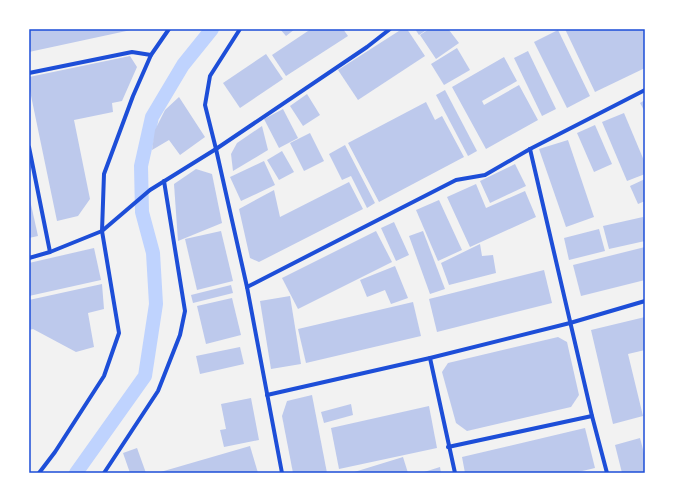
<svg xmlns="http://www.w3.org/2000/svg" width="674" height="502" viewBox="0 0 674 502" font-family="Lora,serif">
<style>
.lines{fill:none;stroke-linecap:round;stroke-linejoin:round}
.canal{stroke:#bfd3fe;stroke-width:14}
.building{fill:#bdc9ec}
.minor{stroke:#1d4ed8;stroke-width:4}
.neatline{fill:none;stroke:#1d4ed8;stroke-width:1.5}
</style>
<rect width="100%" height="100%" fill="#f2f2f2"/>
<g class="lines">
<!-- canal -->
<polyline class="canal" points="76,473 145,376 156,304 153,253 142,212 141,166 152,117 183,65 212,29"/>
</g>
<!-- building -->
<g class="building">
<polygon points="29,29 131,29 131,30 29,52"/>
<polygon points="280,29 295,29 286,36"/>
<polygon points="311,29 343,29 348,36 286,76 272,55"/>
<polygon points="402,29 407,29 425,56 358,100 338,70"/>
<polygon points="415,29 428,29 419,35"/>
<polygon points="429,29 451,29 449,30 459,43 436,59 420,35"/>
<polygon points="565,29 645,29 645,68 595,92"/>
<polygon points="558,30 590,96 567,108 534,42"/>
<polygon points="457,48 470,70 444,85 431,64"/>
<polygon points="528,51 556,109 542,116 514,58"/>
<polygon points="266,54 283,79 240,108 223,83"/>
<polygon points="130,56 137,67 122,101 112,103 113,112 74,120 90,199 78,216 57,221 29,86 29,77"/>
<polygon points="504,57 517,81 482,101 484,105 519,85 538,120 486,149 452,87"/>
<polygon points="445,90 477,151 468,156 436,95"/>
<polygon points="307,94 320,115 303,126 290,106"/>
<polygon points="179,97 205,137 180,155 169,140 152,150 155,130 165,110"/>
<polygon points="645,100 645,112 640,103"/>
<polygon points="426,102 435,120 442,116 464,157 379,202 348,143"/>
<polygon points="283,109 298,138 279,148 264,119"/>
<polygon points="624,113 645,163 645,174 627,181 602,122"/>
<polygon points="595,125 612,164 594,172 577,133"/>
<polygon points="262,126 268,150 233,171 231,154 237,143"/>
<polygon points="310,133 324,161 304,171 290,143"/>
<polygon points="568,140 594,217 566,227 539,149"/>
<polygon points="345,145 375,203 367,208 351,176 342,180 329,154"/>
<polygon points="282,151 294,172 279,180 267,160"/>
<polygon points="264,161 275,185 241,201 230,177"/>
<polygon points="515,164 526,186 490,203 480,181"/>
<polygon points="196,169 212,174 222,223 178,241 174,184"/>
<polygon points="645,179 645,201 638,204 630,186"/>
<polygon points="349,182 363,209 259,262 250,258 239,209 274,190 280,217"/>
<polygon points="476,184 486,208 525,191 536,217 470,247 447,197"/>
<polygon points="30,200 38,236 29,238 29,201"/>
<polygon points="439,200 462,250 438,261 416,210"/>
<polygon points="643,217 645,226 645,241 609,249 603,226"/>
<polygon points="394,222 409,255 396,261 381,228"/>
<polygon points="599,229 605,251 569,260 564,238"/>
<polygon points="221,231 233,281 197,290 185,239"/>
<polygon points="376,231 392,262 298,309 282,278"/>
<polygon points="423,231 445,289 430,294 409,236"/>
<polygon points="480,244 482,256 493,255 496,273 449,285 441,263"/>
<polygon points="645,247 645,280 581,296 573,265"/>
<polygon points="94,248 101,280 29,296 29,263"/>
<polygon points="395,266 408,298 391,304 385,290 367,297 360,280"/>
<polygon points="544,270 552,303 437,332 429,299"/>
<polygon points="102,284 104,309 88,313 94,347 76,352 33,329 29,330 29,300"/>
<polygon points="231,285 233,293 193,303 191,295"/>
<polygon points="290,296 301,364 271,369 260,301"/>
<polygon points="232,298 241,335 206,344 197,306"/>
<polygon points="413,302 421,336 306,363 298,329"/>
<polygon points="645,317 645,350 628,354 643,416 613,424 591,330"/>
<polygon points="558,337 567,342 579,395 571,407 467,431 456,423 442,372 448,363"/>
<polygon points="240,347 244,364 200,374 196,356"/>
<polygon points="312,395 327,473 293,473 282,416 287,401"/>
<polygon points="251,398 259,440 224,447 220,430 226,429 221,404"/>
<polygon points="351,404 353,415 324,423 321,412"/>
<polygon points="429,406 437,448 339,469 331,428"/>
<polygon points="585,428 595,468 574,473 465,473 462,457"/>
<polygon points="640,438 645,457 645,473 622,473 615,445"/>
<polygon points="250,446 258,473 157,473"/>
<polygon points="137,448 146,473 130,473 123,453"/>
<polygon points="403,457 408,473 351,473"/>
<polygon points="440,467 441,473 421,473"/>
</g>
<g class="lines">
<!-- minor -->
<g class="minor">
<polyline points="240,29 210,76 205,105 216,149 247,287 282,473"/>
<polyline points="29,73 132,52 151,55"/>
<polyline points="29,147 50,252"/>
<polyline points="530,149 592,416 607,473"/>
<polyline points="29,258 50,252 102,231 150,190 216,149 367,47 390,29"/>
<polyline points="247,287 456,180 485,175 530,149 645,90"/>
<polyline points="430,358 455,473"/>
<polyline points="267,395 430,358 570,323 645,301"/>
<polyline points="448,447 592,416"/>
<polyline points="39,473 55,452 104,376 119,333 102,231 104,174 133,96 151,55 169,29"/>
<polyline points="104,473 158,391 180,335 185,311 164,181"/>
</g>
</g>
<!-- border -->
<rect width="674" height="502" fill="none" stroke="#ffffff" stroke-width="60"/>
<rect x="30" y="30" width="614" height="442" class="neatline"/>
</svg>
